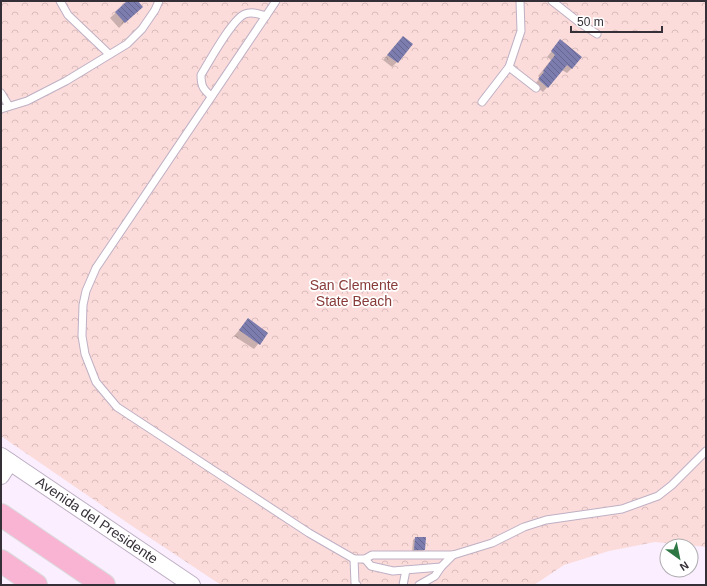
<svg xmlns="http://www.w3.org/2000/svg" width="707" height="586" viewBox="0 0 707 586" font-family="Helvetica,sans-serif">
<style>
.park{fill:url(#park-crowns)}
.shadow{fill:#0003}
.building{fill:url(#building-back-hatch)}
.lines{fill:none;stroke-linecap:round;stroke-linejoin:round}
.service-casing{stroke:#bfb0c4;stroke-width:9}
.tertiary-casing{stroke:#bfb0c4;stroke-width:18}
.motorway-casing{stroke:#dbdadb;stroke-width:24}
.service{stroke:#fff;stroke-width:7}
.tertiary{stroke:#fff;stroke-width:16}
.motorway{stroke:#f9b3d3;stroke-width:22}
.labels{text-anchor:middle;stroke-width:3.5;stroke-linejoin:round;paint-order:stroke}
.park-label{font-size:14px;fill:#883b39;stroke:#fff}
.street-label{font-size:14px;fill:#352f37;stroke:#fff}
</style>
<defs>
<pattern id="park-crowns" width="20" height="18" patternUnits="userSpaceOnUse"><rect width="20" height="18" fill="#fcdcda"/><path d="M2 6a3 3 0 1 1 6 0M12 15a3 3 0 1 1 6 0" fill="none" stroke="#d9bdbc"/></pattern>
<pattern id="building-back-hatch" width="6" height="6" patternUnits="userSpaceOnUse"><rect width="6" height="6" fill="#7c7cae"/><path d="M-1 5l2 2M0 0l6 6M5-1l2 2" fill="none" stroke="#66668e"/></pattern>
</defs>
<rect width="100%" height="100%" fill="#faeeff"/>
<!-- park -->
<polygon class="park" points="1,1 706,1 706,547 655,542 609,551 564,565 534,585 221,585 135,528 1,436"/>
<!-- shadow -->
<g class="shadow">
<polygon points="128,1 136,1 141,6 119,28 110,18"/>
<polygon points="403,37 397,62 392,67 383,60"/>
<polygon points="556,46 572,68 567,73 562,70 543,92 534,85 540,78 538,76 551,60 547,57"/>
<polygon points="248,320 267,333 254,349 234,336"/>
<polygon points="415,538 425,538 424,550 422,552 412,552 413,540"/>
</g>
<!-- building -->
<g class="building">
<polygon points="127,1 138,1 143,7 125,23 115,12"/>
<polygon points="403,36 413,44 398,63 387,55"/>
<polygon points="560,39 582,57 572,69 567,65 548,88 538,79 544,72 543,71 555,55 551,51"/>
<polygon points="248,318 268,333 260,345 239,330"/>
<polygon points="415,537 426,537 425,550 414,550"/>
</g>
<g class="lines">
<!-- service casing -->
<g class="service-casing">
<g id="service">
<polyline points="60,1 68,15 109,54"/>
<polyline points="276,1 96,268 86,291 83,305 82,336 85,354 96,382 117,407 309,533 354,559 365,559 372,555 453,555 492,543 524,527 546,520 622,509 658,496 672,485 706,451"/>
<polyline points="520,1 521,31 509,67 536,88"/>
<polyline points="552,1 580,23 597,34"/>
<polyline points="1,93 9,106"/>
<path d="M 211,96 C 203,89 201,86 201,75 C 209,62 232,19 245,14 C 252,11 259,14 266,16"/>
<polyline points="482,102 509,67"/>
<polyline points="1,109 27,101 66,81 127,44 142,29 155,10 159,1"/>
<polyline points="354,559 355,583 357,585"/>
<polyline points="365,559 371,566 393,571 441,567 453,555"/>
<polyline points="403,585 406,570"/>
<polyline points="419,585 435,576 441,567"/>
</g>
</g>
<!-- tertiary casing -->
<g class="tertiary-casing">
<g id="tertiary">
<polyline points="1,456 192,585"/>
<polyline points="1,476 10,462"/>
</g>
</g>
<!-- motorway casing -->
<g class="motorway-casing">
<g id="motorway">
<polyline points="1,515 104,585"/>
<polyline points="1,561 36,585"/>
</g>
</g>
<!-- service -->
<use href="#service" class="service"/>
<!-- tertiary -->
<use href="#tertiary" class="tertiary"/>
<!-- motorway -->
<use href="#motorway" class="motorway"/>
</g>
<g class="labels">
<!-- park labels -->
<g class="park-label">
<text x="354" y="290">San Clemente<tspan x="354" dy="16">State Beach</tspan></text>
</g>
<!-- street labels -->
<g class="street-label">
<text transform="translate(97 520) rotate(34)" y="5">Avenida del Presidente</text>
</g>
</g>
<!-- border -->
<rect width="707" height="586" fill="none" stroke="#352f37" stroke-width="4"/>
<!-- north arrow -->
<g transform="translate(679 558) rotate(147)"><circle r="19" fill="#ffffff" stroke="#aeacaf"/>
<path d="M0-3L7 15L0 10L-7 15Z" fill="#2d7745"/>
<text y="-6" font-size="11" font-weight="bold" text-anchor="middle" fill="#352f37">N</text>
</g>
<!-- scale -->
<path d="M571 26v6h91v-6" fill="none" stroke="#352f37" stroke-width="2"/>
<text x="577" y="26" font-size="12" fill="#352f37" stroke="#ffffff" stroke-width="3" paint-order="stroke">50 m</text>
</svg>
